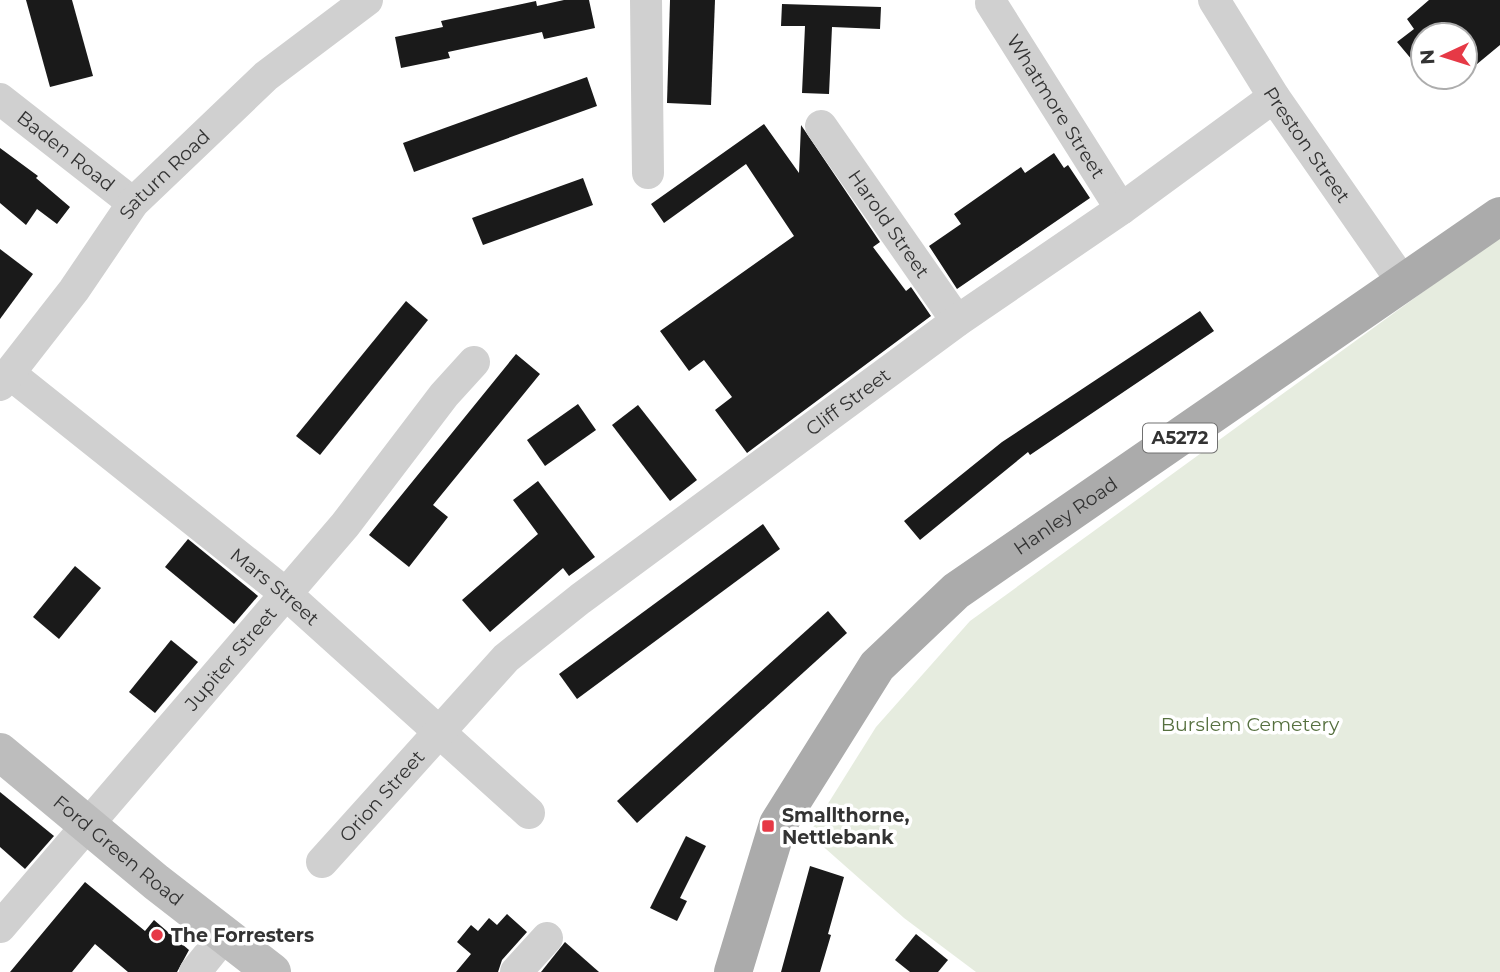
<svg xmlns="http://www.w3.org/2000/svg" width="1500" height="972" viewBox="0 0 1500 972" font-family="Montserrat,sans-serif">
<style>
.green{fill:#e6ecdf}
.building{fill:#1a1a1a}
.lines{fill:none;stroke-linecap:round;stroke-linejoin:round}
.minor{stroke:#d0d0d0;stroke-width:32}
.secondary{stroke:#bdbdbd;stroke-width:38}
.primary{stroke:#ababab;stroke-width:38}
.poi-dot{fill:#e63946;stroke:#fff;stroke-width:2.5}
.labels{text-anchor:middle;stroke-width:7;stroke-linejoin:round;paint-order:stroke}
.shield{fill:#fff;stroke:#707070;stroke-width:2}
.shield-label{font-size:18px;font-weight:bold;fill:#333}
.street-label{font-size:19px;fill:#333;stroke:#fff}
.park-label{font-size:19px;fill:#56703f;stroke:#fff}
.poi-label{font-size:19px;font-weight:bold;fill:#333;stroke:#fff;text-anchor:start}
</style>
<rect width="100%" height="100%" fill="#fff"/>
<!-- green -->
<polygon class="green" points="1500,236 1500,972 976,972 904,918 809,834 876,727 970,621"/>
<!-- building -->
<g class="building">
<polygon points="26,0 72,0 93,76 50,87"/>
<polygon points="564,0 589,0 595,28 544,39 542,32 448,52 450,58 401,68 395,37 443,27 441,21 536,1 537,6"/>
<polygon points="670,0 715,0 711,105 667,103"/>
<polygon points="1429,0 1500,0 1500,45 1465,74 1465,35 1423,35 1423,73 1397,42 1414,29 1407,19"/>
<polygon points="782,4 881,7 880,29 832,27 829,94 802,93 805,26 781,26"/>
<polygon points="587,77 597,106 414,172 403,143"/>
<polygon points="764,124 799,173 801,125 880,242 873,247 906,291 911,287 931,316 747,453 715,410 732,397 704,360 689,371 660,331 794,236 746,164 664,223 651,204"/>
<polygon points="0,148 38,176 36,178 70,207 57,224 37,209 26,225 0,203"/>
<polygon points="1054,153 1064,168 1068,165 1090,198 957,289 929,246 961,224 954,214 1021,167 1025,173"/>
<polygon points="583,178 593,205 483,245 472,218"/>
<polygon points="0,249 33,274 0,319"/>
<polygon points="406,301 428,320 320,455 296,436"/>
<polygon points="1200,311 1214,331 1030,455 1028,452 920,540 904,521 1002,442"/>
<polygon points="516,354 540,374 433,505 448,517 409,567 369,535"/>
<polygon points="578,404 596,430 545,466 527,440"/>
<polygon points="638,405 697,480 670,501 612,425"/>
<polygon points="538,481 595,557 569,576 563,568 490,632 462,600 538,534 513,500"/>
<polygon points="763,524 780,549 577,699 559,674"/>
<polygon points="188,539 258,596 234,624 165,567"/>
<polygon points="75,566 101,588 59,639 33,617"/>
<polygon points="828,611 847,633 637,823 617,801"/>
<polygon points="171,640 198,662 155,713 129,692"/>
<polygon points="0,792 54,836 25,869 0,847"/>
<polygon points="686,836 706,846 680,898 687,901 677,921 650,908"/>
<polygon points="810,866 844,877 828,934 831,935 820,972 781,972"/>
<polygon points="85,882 145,931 154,920 189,950 177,972 128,972 95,944 72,972 10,972"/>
<polygon points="507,914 527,932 502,960 498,972 456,972 471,954 457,942 471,925 478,931 489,918 497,925"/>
<polygon points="916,934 948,960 938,972 910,972 895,960"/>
<polygon points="565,942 599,972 541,972"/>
</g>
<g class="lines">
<!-- minor -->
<g class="minor">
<polyline points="646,0 648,173"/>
<path id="s1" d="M 1214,0 L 1274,97 L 1404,284"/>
<path id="s2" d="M 991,3 L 1121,209"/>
<path id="s3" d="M 0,99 L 133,203"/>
<path id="s4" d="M 821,126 L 957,321"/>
<path id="s5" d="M 9,373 L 285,593 L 529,813"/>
<path id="s6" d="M 0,385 L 74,290 L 133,203 L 266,76 L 367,0"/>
<path id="s7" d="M 322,862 L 506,658 L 580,599 L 957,321 L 1121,209 L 1274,97"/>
<path id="s8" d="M 0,927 L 345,525 L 444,395 L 474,362"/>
<polyline points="195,972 225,935"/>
<polyline points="516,972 547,938"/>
</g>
<!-- secondary -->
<path class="secondary" id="s9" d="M 0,752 L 156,882 L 272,972"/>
<!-- primary -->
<path class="primary" id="s10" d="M 733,972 L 778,824 L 877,666 L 956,591 L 1500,216"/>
</g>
<!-- markers -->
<g class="poi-dot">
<rect x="761" y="819" width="14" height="14" rx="3.5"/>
<circle cx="157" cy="935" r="7"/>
</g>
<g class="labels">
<!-- shield labels -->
<rect class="shield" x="1143" y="423.5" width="74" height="29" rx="5"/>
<g class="shield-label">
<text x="1180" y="444">A5272</text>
</g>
<!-- street labels -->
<g class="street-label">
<text dy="7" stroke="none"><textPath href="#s2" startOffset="122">Whatmore Street</textPath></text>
<text dy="7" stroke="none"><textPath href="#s1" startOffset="172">Preston Street</textPath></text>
<text dy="7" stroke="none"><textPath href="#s3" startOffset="84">Baden Road</textPath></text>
<text dy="7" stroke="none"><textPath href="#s6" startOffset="268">Saturn Road</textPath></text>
<text dy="7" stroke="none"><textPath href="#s4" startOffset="119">Harold Street</textPath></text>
<text dy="7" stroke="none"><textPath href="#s7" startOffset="702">Cliff Street</textPath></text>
<text dy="7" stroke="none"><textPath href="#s10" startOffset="583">Hanley Road</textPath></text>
<text dy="7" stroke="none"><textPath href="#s5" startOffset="341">Mars Street</textPath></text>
<text dy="7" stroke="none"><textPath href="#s8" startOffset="354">Jupiter Street</textPath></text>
<text dy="7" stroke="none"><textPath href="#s7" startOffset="89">Orion Street</textPath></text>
<text dy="7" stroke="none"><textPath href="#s9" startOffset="154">Ford Green Road</textPath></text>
</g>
<!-- park labels -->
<g class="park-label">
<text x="1250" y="731">Burslem Cemetery</text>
</g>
<!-- poi labels -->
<g class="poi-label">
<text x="782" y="822">Smallthorne,<tspan x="782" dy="22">Nettlebank</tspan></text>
<text x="171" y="942">The Forresters</text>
</g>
</g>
<!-- north arrow -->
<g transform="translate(1444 56) rotate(266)"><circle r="33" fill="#ffffff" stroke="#adadad" stroke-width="2"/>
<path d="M0-5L12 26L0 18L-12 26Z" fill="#e63946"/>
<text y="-10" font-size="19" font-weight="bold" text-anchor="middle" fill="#333333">N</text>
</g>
</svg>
